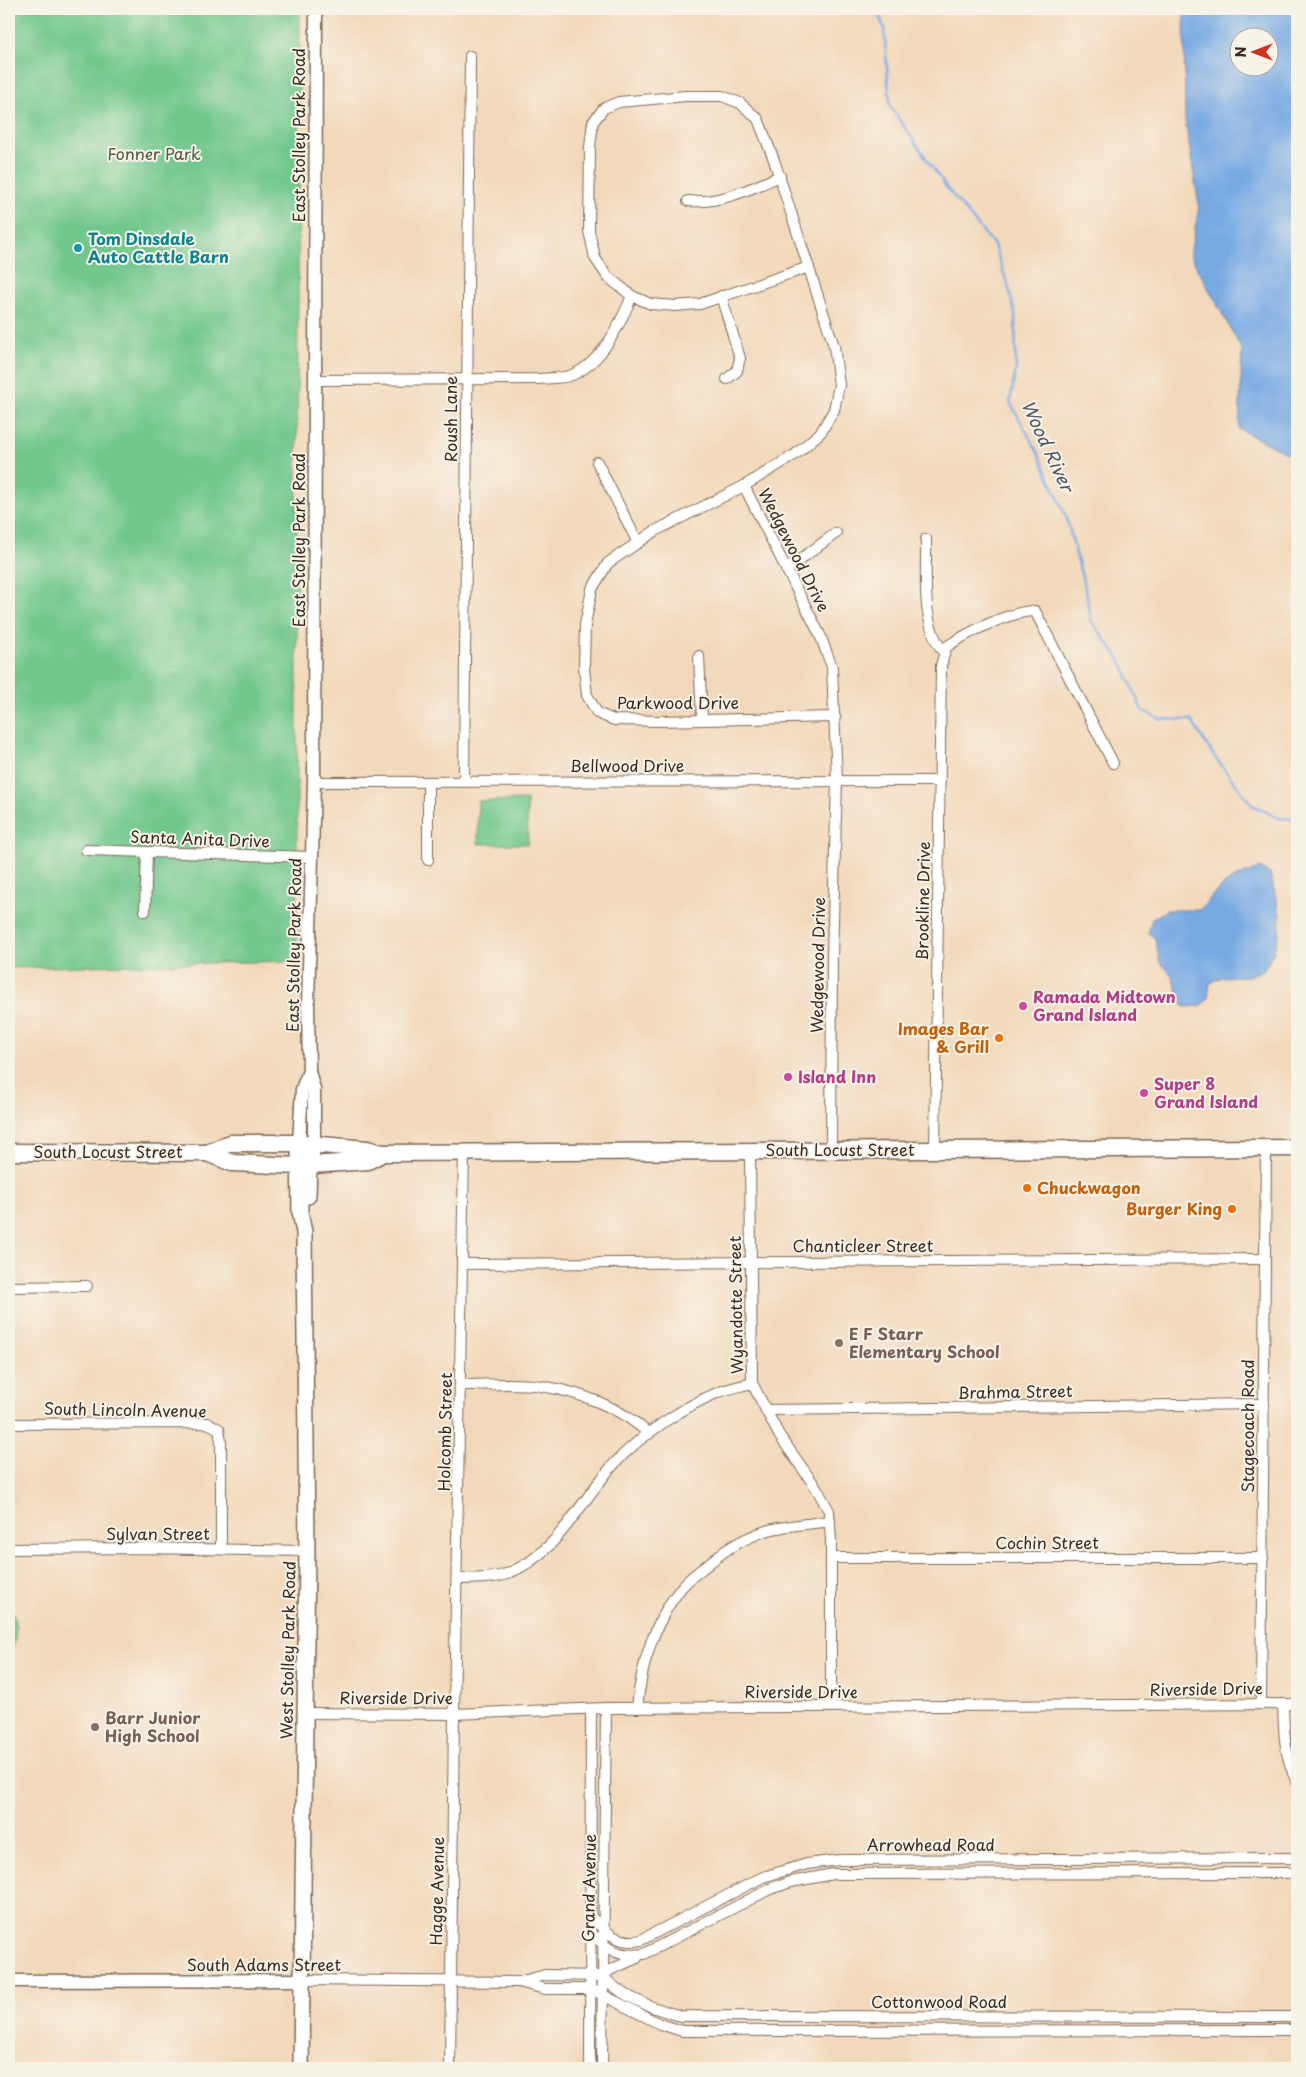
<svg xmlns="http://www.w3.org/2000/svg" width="1306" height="2077" viewBox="0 0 1306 2077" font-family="'Playpen Sans',sans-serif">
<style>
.green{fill:#71c78c;stroke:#567855}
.water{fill:#77a9e3;stroke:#596a80;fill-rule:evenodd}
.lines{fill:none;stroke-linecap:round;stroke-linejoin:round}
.stream{stroke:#77a9e3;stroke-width:2.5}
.minor-casing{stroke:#7b6755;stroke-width:12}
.tertiary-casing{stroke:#7b6755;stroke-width:15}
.secondary-casing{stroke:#7b6755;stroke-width:18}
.primary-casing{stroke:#7b6755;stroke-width:19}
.minor{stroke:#fff;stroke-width:10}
.tertiary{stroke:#fff;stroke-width:12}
.secondary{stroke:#fff;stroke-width:15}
.primary{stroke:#fff;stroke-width:16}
.culture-dot{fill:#0f9aa8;stroke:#f7f3e8;stroke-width:2}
.hotel-dot{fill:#d1479c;stroke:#f7f3e8;stroke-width:2}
.food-dot{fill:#e8710a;stroke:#f7f3e8;stroke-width:2}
.education-dot{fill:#8d6e63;stroke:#f7f3e8;stroke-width:2}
.labels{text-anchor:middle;stroke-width:4;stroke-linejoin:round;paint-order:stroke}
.street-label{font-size:16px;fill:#3b2a1e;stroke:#f7f3e8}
.park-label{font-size:16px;fill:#4b593f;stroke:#f7f3e8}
.culture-label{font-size:16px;font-weight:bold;fill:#0d838f;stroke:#f7f3e8;text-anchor:start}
.hotel-label{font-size:16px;font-weight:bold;fill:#b23c85;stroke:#f7f3e8;text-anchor:start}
.food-label{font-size:16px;font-weight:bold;fill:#c56008;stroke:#f7f3e8;text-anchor:end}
.education-label{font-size:16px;font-weight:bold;fill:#785e54;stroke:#f7f3e8;text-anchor:start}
.water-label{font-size:18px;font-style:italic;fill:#505663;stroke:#f7f3e8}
</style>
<rect width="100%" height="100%" fill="#f7f3e8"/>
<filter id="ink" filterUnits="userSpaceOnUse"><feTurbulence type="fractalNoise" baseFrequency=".02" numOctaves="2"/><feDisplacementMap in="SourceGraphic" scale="10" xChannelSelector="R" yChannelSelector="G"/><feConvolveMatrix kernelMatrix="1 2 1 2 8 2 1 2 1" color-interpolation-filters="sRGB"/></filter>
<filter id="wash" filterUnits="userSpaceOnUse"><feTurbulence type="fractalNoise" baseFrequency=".0096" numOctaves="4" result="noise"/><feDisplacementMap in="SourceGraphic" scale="20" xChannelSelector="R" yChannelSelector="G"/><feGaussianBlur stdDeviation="1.12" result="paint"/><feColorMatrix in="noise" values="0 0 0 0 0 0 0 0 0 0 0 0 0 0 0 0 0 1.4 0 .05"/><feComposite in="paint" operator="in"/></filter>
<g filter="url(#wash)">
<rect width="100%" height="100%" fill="#f3d9bb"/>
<!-- green -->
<g class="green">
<polygon points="9,9 300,9 297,458 297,961 9,968"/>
<polygon points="527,800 528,844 478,844 478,801"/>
<path d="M 9,1604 C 17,1619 19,1640 9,1655 Z"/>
</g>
<!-- water -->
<g class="water">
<path d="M 1184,9 L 1297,9 L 1297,459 L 1239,429 L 1242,350 L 1190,255 L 1199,206 L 1185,120 ZM 1238,38 L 1268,38 L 1268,68 L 1238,68 Z"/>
<path d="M 1260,868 L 1270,874 L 1280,914 L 1279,935 L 1273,953 L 1264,970 L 1248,976 L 1222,977 L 1210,983 L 1208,999 L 1200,1006 L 1184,1007 L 1171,974 L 1160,962 L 1155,938 L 1148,933 L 1152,919 L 1167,910 L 1200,910 C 1220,885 1229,878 1260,868 Z"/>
</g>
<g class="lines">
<!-- stream -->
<polyline class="stream" points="876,9 884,27 890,106 946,187 994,245 1008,285 1015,314 1016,368 1010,402 1037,451 1066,516 1087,596 1091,621 1120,659 1142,710 1160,719 1191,720 1214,756 1252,805 1279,818 1297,819"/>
</g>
</g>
<g filter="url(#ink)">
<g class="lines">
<!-- minor casing -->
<g class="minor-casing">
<g id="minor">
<path d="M 688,201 C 721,204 750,189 780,176"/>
<polyline points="809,267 700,304 675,306 651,304 632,296 608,277 595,258 589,231 590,147 593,122 604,108 619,102 686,96 722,96 740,103 758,119 774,160 834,346 839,385 834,410 821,432 796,454 744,486 655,531 608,563 592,589 585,625 584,668 587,695 597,713 614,720 659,721 835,717"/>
<polyline points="721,296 740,358 737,371 727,379"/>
<path d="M 315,380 L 537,379 C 547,378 562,379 572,375 C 602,363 620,324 632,296"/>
<polyline points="597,462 638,543"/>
<polyline points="744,486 820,635 832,667 837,780 832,957 831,1151"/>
<path d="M 926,539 C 927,576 920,623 944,653"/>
<polyline points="786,570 836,533"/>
<polyline points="699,656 702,719"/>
<polyline points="314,782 940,781"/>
<polyline points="428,782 428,860"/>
<polyline points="464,782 470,56"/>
<polyline points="86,850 313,857"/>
<polyline points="145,911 147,852"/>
<path d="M 935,1150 L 941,666 L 946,647 C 967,633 1010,611 1035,611 L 1113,763"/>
<polyline points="750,1151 752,1383 779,1435 817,1489 829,1511 831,1540 831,1707"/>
<polyline points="462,1264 1265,1259"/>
<polyline points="9,1287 87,1286"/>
<path d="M 461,1385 C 487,1385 515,1382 541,1386 C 579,1392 621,1407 649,1434"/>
<polyline points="766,1410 1264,1404"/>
<polyline points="9,1424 208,1423 219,1429 221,1442 221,1549"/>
<polyline points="9,1549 144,1548 307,1551"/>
<polyline points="831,1558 1263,1558"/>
<path d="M 457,1579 C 472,1578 491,1580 506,1574 C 558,1555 580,1500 616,1462 C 641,1435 685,1406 719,1392 C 730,1388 741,1386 752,1383"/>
<polyline points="1261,1703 1266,1148"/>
<path d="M 1283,1704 C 1284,1733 1284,1755 1297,1782"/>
<path d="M 637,1708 C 641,1666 654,1622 681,1588 C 688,1579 698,1572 707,1565 C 725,1549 745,1537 769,1530 C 788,1525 810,1524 830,1521"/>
<polyline points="1297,1708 1297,1750"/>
<polyline points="305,1713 454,1714 606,1708 1297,1704"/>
<path d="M 591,1917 C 607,1932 617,1945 641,1940 L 763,1877 L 807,1864 L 839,1860 L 1297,1858"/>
<path d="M 591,1933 C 609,1951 618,1957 644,1954 L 770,1889 L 791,1882 L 833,1874 L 1297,1873"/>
<polyline points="600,1979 610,1970 637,1958"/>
<polyline points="301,1980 519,1982"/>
<path d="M 1297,2017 L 681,2016 C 655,2009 620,1997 603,1976 L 545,1975 L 519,1982 L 545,1989 L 591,1989 L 660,2024 L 682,2031 L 1297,2030"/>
<polyline points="450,2068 454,1714 464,1152"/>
<polyline points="590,2068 591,1709"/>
<polyline points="602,2068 606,1708"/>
</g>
</g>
<!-- tertiary casing -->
<g class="tertiary-casing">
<g id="tertiary">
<polyline points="299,1143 302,1089 309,1071"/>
<polyline points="314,1144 314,1089 309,1071 308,1005 314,782 316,9"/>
<polyline points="9,1981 301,1980"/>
</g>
</g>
<!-- secondary casing -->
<g class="secondary-casing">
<g id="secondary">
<polyline points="299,1143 300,1212 304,1232 307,1551 301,2068"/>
<polyline points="308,1196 309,1165 314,1144"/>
</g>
</g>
<!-- primary casing -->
<g class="primary-casing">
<g id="primary">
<polyline points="9,1152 207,1153 232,1163 298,1166 368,1161 383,1153"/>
<polyline points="207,1153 230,1143 299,1143 367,1149 383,1153 1297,1148"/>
</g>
</g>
<!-- minor -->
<use href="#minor" class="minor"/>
<!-- tertiary -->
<use href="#tertiary" class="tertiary"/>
<!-- secondary -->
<use href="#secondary" class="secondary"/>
<!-- primary -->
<use href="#primary" class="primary"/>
</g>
</g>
<!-- markers -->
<circle class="culture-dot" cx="78" cy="248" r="5"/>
<g class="hotel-dot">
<circle cx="1023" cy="1006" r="5"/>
<circle cx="788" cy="1077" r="5"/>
<circle cx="1144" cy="1093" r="5"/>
</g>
<g class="food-dot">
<circle cx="999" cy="1038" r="5"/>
<circle cx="1027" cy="1188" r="5"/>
<circle cx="1232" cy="1209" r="5"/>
</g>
<g class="education-dot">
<circle cx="839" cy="1343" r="5"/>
<circle cx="95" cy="1727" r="5"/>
</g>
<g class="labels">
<!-- street labels -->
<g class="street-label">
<text transform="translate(299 135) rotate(-90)" y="6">East Stolley Park Road</text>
<text transform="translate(451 419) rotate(-90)" y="6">Roush Lane</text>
<text transform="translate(299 540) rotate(-90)" y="6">East Stolley Park Road</text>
<text transform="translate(794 550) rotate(63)" y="6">Wedgewood Drive</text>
<text x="678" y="709">Parkwood Drive</text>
<text x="627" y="772">Bellwood Drive</text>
<text transform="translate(200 839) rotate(2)" y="6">Santa Anita Drive</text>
<text transform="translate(923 901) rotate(-89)" y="6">Brookline Drive</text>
<text transform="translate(294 945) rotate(-89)" y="6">East Stolley Park Road</text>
<text transform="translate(818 965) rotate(-89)" y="6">Wedgewood Drive</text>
<text x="840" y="1156">South Locust Street</text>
<text x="108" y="1158">South Locust Street</text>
<text x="863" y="1252">Chanticleer Street</text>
<text transform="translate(736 1305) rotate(-91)" y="6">Wyandotte Street</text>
<text transform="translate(1015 1392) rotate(-1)" y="6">Brahma Street</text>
<text transform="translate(125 1410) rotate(1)" y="6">South Lincoln Avenue</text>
<text transform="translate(1248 1426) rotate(-90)" y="6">Stagecoach Road</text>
<text transform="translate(445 1432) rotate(-89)" y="6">Holcomb Street</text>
<text x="158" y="1540">Sylvan Street</text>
<text x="1047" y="1549">Cochin Street</text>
<text transform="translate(288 1650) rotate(-89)" y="6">West Stolley Park Road</text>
<text transform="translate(1206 1689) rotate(-1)" y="6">Riverside Drive</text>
<text x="801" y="1698">Riverside Drive</text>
<text x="396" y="1704">Riverside Drive</text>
<text x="931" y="1851">Arrowhead Road</text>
<text transform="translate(589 1888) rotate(-89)" y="6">Grand Avenue</text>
<text transform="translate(437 1891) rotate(-89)" y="6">Hagge Avenue</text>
<text x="264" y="1971">South Adams Street</text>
<text x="939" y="2008">Cottonwood Road</text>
</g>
<!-- park labels -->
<g class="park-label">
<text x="154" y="160">Fonner Park</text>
</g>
<!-- culture labels -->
<g class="culture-label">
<text x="88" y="245">Tom Dinsdale<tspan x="88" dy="18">Auto Cattle Barn</tspan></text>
</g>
<!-- hotel labels -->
<g class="hotel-label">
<text x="1033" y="1003">Ramada Midtown<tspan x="1033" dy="18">Grand Island</tspan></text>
<text x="798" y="1083">Island Inn</text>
<text x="1154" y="1090">Super 8<tspan x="1154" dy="18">Grand Island</tspan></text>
</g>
<!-- food labels -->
<g class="food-label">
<text x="989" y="1035">Images Bar<tspan x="989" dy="18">&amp; Grill</tspan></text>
<text x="1037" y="1194" text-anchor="start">Chuckwagon</text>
<text x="1222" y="1215">Burger King</text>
</g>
<!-- education labels -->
<g class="education-label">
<text x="849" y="1340">E F Starr<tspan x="849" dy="18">Elementary School</tspan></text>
<text x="105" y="1724">Barr Junior<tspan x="105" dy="18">High School</tspan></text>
</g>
<!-- water labels -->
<g class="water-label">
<text transform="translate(1047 446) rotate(65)" y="6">Wood River</text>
</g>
</g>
<!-- margin -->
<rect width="1306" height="2077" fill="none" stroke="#f7f3e8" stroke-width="30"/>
<!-- north arrow -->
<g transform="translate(1254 52) rotate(270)"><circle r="24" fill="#f7f3e8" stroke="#aca397"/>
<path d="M0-4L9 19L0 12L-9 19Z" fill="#c8321e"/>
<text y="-8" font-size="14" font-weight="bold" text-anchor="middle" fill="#3b2a1e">N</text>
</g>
</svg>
